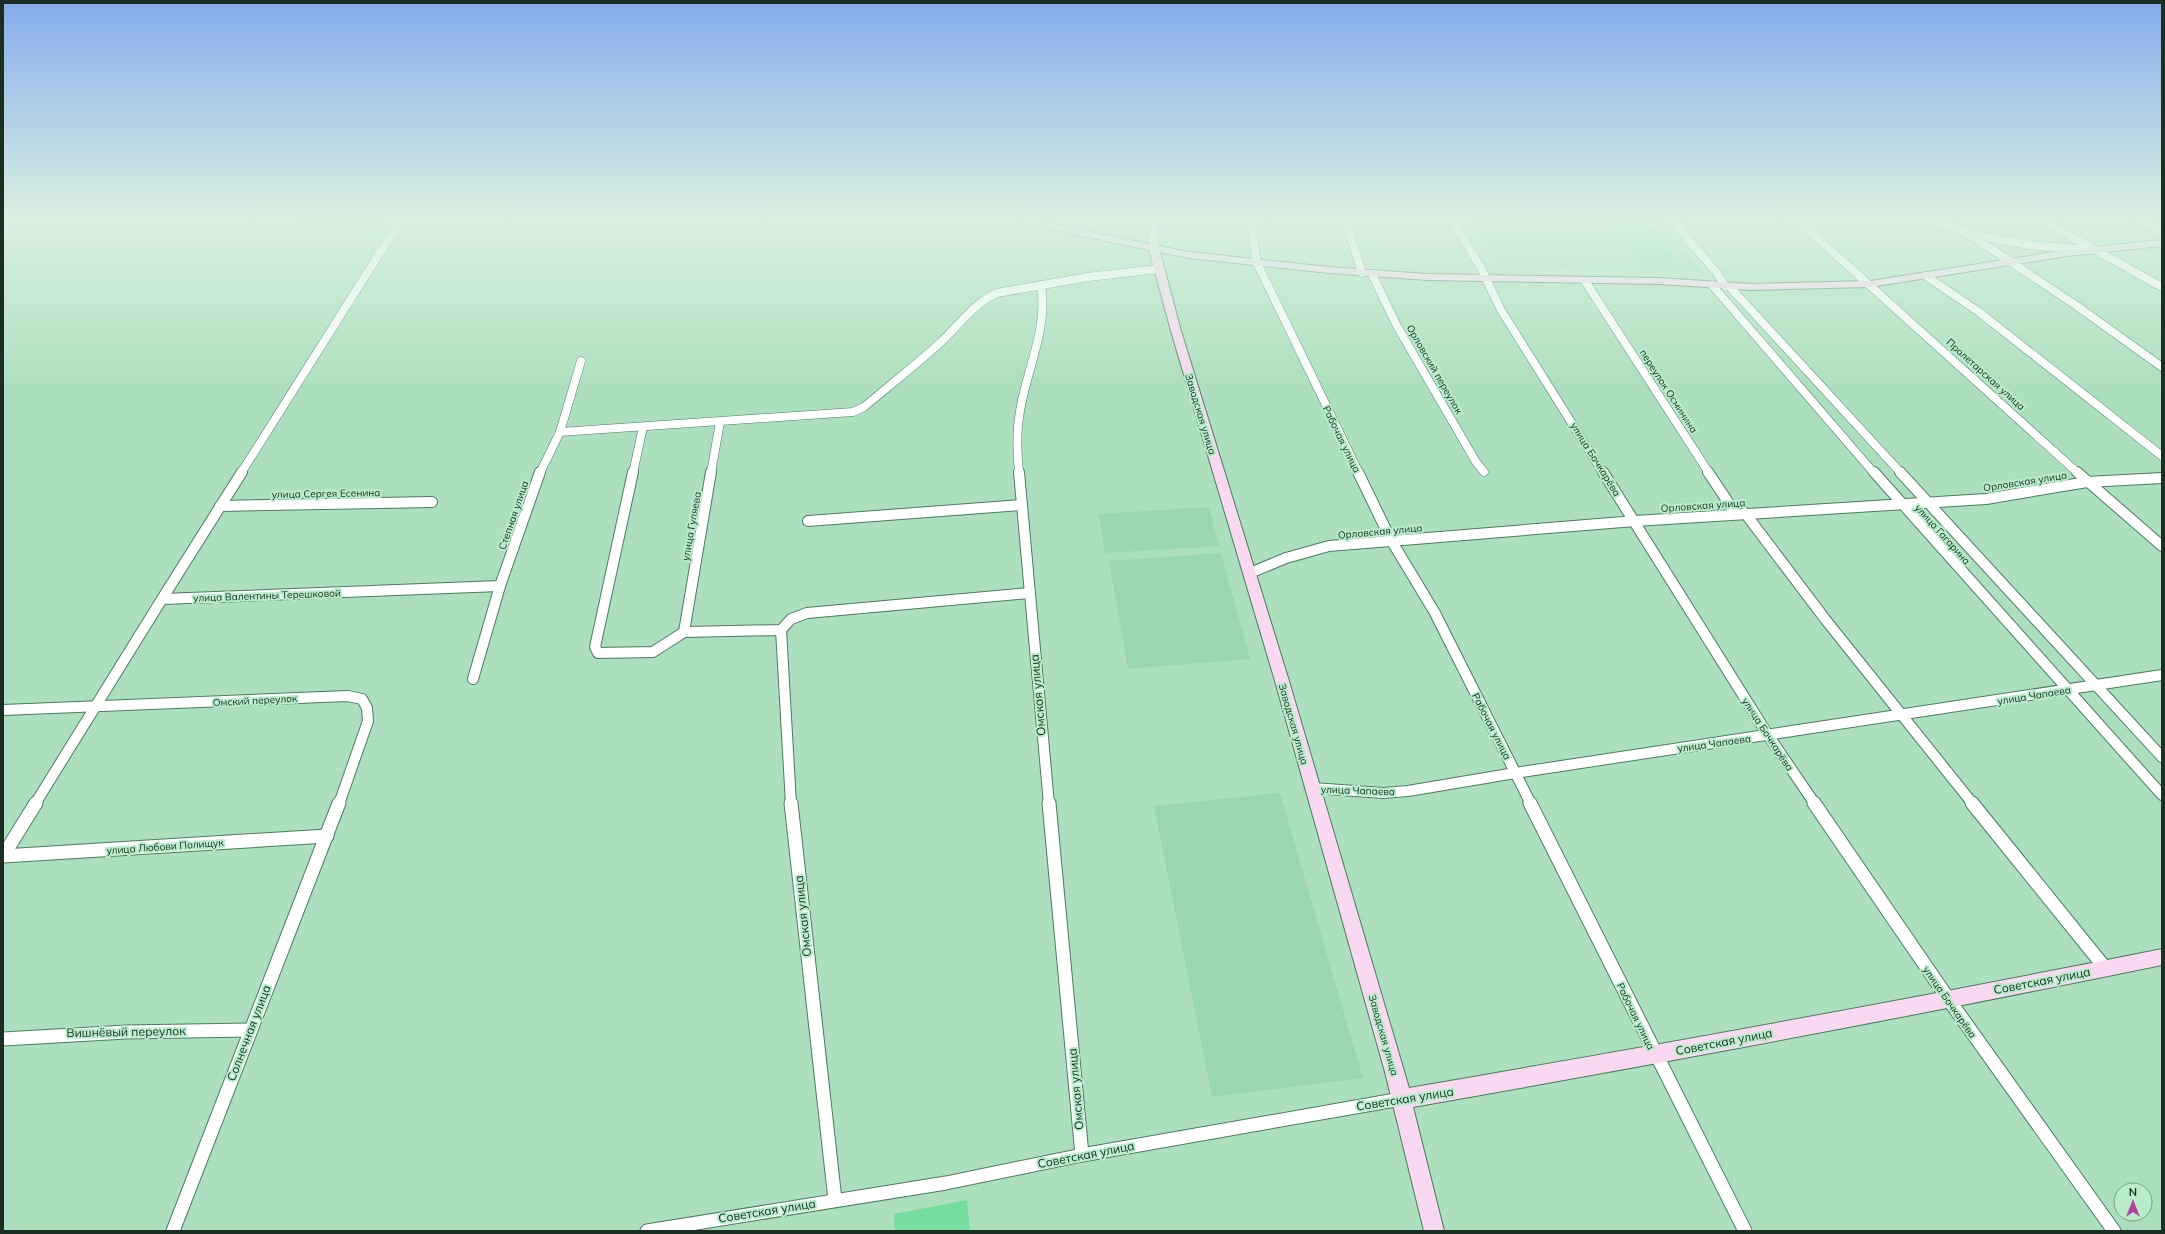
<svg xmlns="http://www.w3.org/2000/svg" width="2165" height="1234" viewBox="0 0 2165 1234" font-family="Mulish,sans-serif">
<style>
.built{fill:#9bd6b0}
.green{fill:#77dc9f}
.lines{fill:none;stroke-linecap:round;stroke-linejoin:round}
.street-far2-casing{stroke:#4c7c5e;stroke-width:9}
.street-far1-casing{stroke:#4c7c5e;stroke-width:12}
.street-casing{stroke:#4c7c5e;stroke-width:15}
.secondary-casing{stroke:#4c7c5e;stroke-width:2}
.street-far2{stroke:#fff;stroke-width:8}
.street-far1{stroke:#fff;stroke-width:10}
.street{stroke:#fff;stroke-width:13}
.secondary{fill:#f8d9f1;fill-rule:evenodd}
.labels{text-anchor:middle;stroke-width:4;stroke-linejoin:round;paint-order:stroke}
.street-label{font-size:10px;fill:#1a2e21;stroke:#b8ecca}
.near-street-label{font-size:12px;fill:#1a2e21;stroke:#b8ecca}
</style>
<rect width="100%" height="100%" fill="#acdfbd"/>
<!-- built -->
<g class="built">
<polygon points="1471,218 1658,218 1704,273 1499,266"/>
<polygon points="1209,507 1219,546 1105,553 1099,514"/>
<polygon points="1221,553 1250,659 1128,669 1109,561"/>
<polygon points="1280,793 1363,1078 1212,1097 1154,806"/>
</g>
<!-- green -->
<g class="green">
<polygon points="220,218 381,218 373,229"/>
<polygon points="1617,225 1651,225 1677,261 1641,262"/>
<polygon points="967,1200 970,1231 895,1231 894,1214"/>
</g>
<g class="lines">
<!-- street-far2 casing -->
<g class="street-far2-casing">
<g id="street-far2">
<polyline points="1153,218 1154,249"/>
<polyline points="1250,218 1257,263 1359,473"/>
<polyline points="1345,218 1362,273"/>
<polyline points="1451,218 1481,268 1501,310 1603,473"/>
<polyline points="1670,218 1717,273 1725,286"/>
<polyline points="1795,218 2078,473"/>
<polyline points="1923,218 1953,227 1975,238 2077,306 2162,367"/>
<polyline points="2038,218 2162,287"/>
<polyline points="2137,218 2162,231"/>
<polyline points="1975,235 2029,245 2089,250"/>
<polyline points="1372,274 1397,326 1476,462 1484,472"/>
<polyline points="1926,276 1979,312 2162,456"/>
<polyline points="1585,281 1709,473"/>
<polyline points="1712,285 1874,473"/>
<polyline points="1730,287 1901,473"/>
<path d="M 560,432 L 853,412 L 864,407 C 890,385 917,364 942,341 C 960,324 973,304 997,293 L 1088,277 L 1158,269"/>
<polyline points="241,473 400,221"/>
<polyline points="540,473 560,432 581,361"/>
<polyline points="633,473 643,427"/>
<polyline points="711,473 720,422"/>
<path d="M 1019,473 C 1017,453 1016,432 1020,411 C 1027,368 1048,330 1041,285"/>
</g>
</g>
<!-- street-far1 casing -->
<g class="street-far1-casing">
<g id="street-far1">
<polyline points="633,472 595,647 598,653 653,652 684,632 781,630 791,619 807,613 1029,593"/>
<polyline points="1019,472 1049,804"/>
<polyline points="1358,472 1391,540 1435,613 1531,804"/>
<polyline points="1603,472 1768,735 1815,804"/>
<polyline points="1708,472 1736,514"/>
<polyline points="1874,472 2162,795"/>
<polyline points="1900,472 2162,757"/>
<polyline points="2077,472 2162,546"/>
<polyline points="220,506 432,502"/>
<polyline points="1745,513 1825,619 1973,804"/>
<polyline points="808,521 1022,505"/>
<polyline points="1250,573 1286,558 1329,546 1635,521 1986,499 2087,482 2162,478"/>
<polyline points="162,599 242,472"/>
<polyline points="781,630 791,804"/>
<polyline points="684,632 711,472"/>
<polyline points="473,679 500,586 540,472"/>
<polyline points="3,710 348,696 362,699 367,708 368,721 339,804"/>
<polyline points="1313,788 1383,793 1408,791 1515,773 2162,675"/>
<polyline points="35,804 162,599 500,586"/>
</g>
</g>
<!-- street casing -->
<g class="street-casing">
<g id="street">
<polyline points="791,803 835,1200"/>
<polyline points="1049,803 1082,1155"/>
<polyline points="1530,803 1745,1231"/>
<polyline points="1814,803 1949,1000 2114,1231"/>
<polyline points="1972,803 2106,969"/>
<polyline points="3,856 36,803"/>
<polyline points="3,856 327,836"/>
<polyline points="3,1039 126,1032 250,1030"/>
<polyline points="173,1231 339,803"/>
<polyline points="647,1231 946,1183 1082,1155 1401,1099"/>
</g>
</g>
<!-- secondary casing -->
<g class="secondary-casing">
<path id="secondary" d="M 999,218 L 1020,218 L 1189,252 L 1329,267 L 1427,274 L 1659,278 L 1751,284 L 1870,281 L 2067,250 L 2162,240 L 2162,246 L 2067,256 L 1870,287 L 1751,290 L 1659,284 L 1427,280 L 1329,273 L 1189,258 L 1160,252 L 1181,331 L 1289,681 L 1409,1088 C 1660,1045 1912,999 2162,949 L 2162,965 C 1913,1016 1664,1063 1413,1107 L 1444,1231 L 1424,1231 L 1385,1072 L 1275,681 L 1171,331 L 1149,250 Z"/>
</g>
<!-- street-far2 -->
<use href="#street-far2" class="street-far2"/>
<!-- street-far1 -->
<use href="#street-far1" class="street-far1"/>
<!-- street -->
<use href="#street" class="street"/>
<!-- secondary -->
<use href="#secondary" class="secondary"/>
</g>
<!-- sky -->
<linearGradient id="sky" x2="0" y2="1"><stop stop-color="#85abed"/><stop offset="0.56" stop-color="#daf1e1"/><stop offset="1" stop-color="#daf1e1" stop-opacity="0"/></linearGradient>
<rect width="2165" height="391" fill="url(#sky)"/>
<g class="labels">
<!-- street labels -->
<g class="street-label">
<text transform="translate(1435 369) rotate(60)" y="4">Орловский переулок</text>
<text transform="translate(1986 374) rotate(42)" y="4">Пролетарская улица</text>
<text transform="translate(1669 391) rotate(57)" y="4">переулок Осминина</text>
<text transform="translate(1201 414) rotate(73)" y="4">Заводская улица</text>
<text transform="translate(1342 439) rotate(64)" y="4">Рабочая улица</text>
<text transform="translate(1596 459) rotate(58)" y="4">улица Бочкарёва</text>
<text transform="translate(2025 481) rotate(-9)" y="4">Орловская улица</text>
<text transform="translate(326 493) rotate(-1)" y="4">улица Сергея Есенина</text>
<text transform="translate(1703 505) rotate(-4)" y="4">Орловская улица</text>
<text transform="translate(513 515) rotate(-71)" y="4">Степная улица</text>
<text transform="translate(691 526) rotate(-80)" y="4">улица Гуляева</text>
<text transform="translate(1380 531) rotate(-5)" y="4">Орловская улица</text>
<text transform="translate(1943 534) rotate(48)" y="4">улица Гагарина</text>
<text transform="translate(267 595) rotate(-2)" y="4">улица Валентины Терешковой</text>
<text transform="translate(2034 695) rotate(-9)" y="4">улица Чапаева</text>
<text transform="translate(255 700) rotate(-3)" y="4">Омский переулок</text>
<text transform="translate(1294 724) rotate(74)" y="4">Заводская улица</text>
<text transform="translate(1492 726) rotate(63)" y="4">Рабочая улица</text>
<text transform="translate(1768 734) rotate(57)" y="4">улица Бочкарёва</text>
<text transform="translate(1714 743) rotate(-8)" y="4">улица Чапаева</text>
<text transform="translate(1358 790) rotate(2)" y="4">улица Чапаева</text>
<text transform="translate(165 846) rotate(-4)" y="4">улица Любови Полищук</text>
<text transform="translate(1950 1002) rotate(55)" y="4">улица Бочкарёва</text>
<text transform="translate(1636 1016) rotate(64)" y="4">Рабочая улица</text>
<text transform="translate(1384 1035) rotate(74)" y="4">Заводская улица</text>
</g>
<!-- near-street labels -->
<g class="near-street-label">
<text transform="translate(1038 695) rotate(-95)" y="4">Омская улица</text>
<text transform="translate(803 916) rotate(-96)" y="4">Омская улица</text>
<text transform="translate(2042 981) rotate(-11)" y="4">Советская улица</text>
<text transform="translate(126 1032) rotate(-1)" y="4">Вишнёвый переулок</text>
<text transform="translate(249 1033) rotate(-69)" y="4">Солнечная улица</text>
<text transform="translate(1724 1042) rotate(-11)" y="4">Советская улица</text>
<text transform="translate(1076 1089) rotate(-95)" y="4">Омская улица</text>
<text transform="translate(1405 1099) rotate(-9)" y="4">Советская улица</text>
<text transform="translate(1086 1155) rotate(-11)" y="4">Советская улица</text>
<text transform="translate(767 1211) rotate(-9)" y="4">Советская улица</text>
</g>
</g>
<!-- border -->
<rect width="2165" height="1234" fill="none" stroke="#1a2e21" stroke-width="8"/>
<!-- north arrow -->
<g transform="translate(2133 1202)"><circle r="19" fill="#b8ecca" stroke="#79a086"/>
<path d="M0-3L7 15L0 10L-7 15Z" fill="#b4439e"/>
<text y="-6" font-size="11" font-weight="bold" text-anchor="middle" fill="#1a2e21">N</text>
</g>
</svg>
